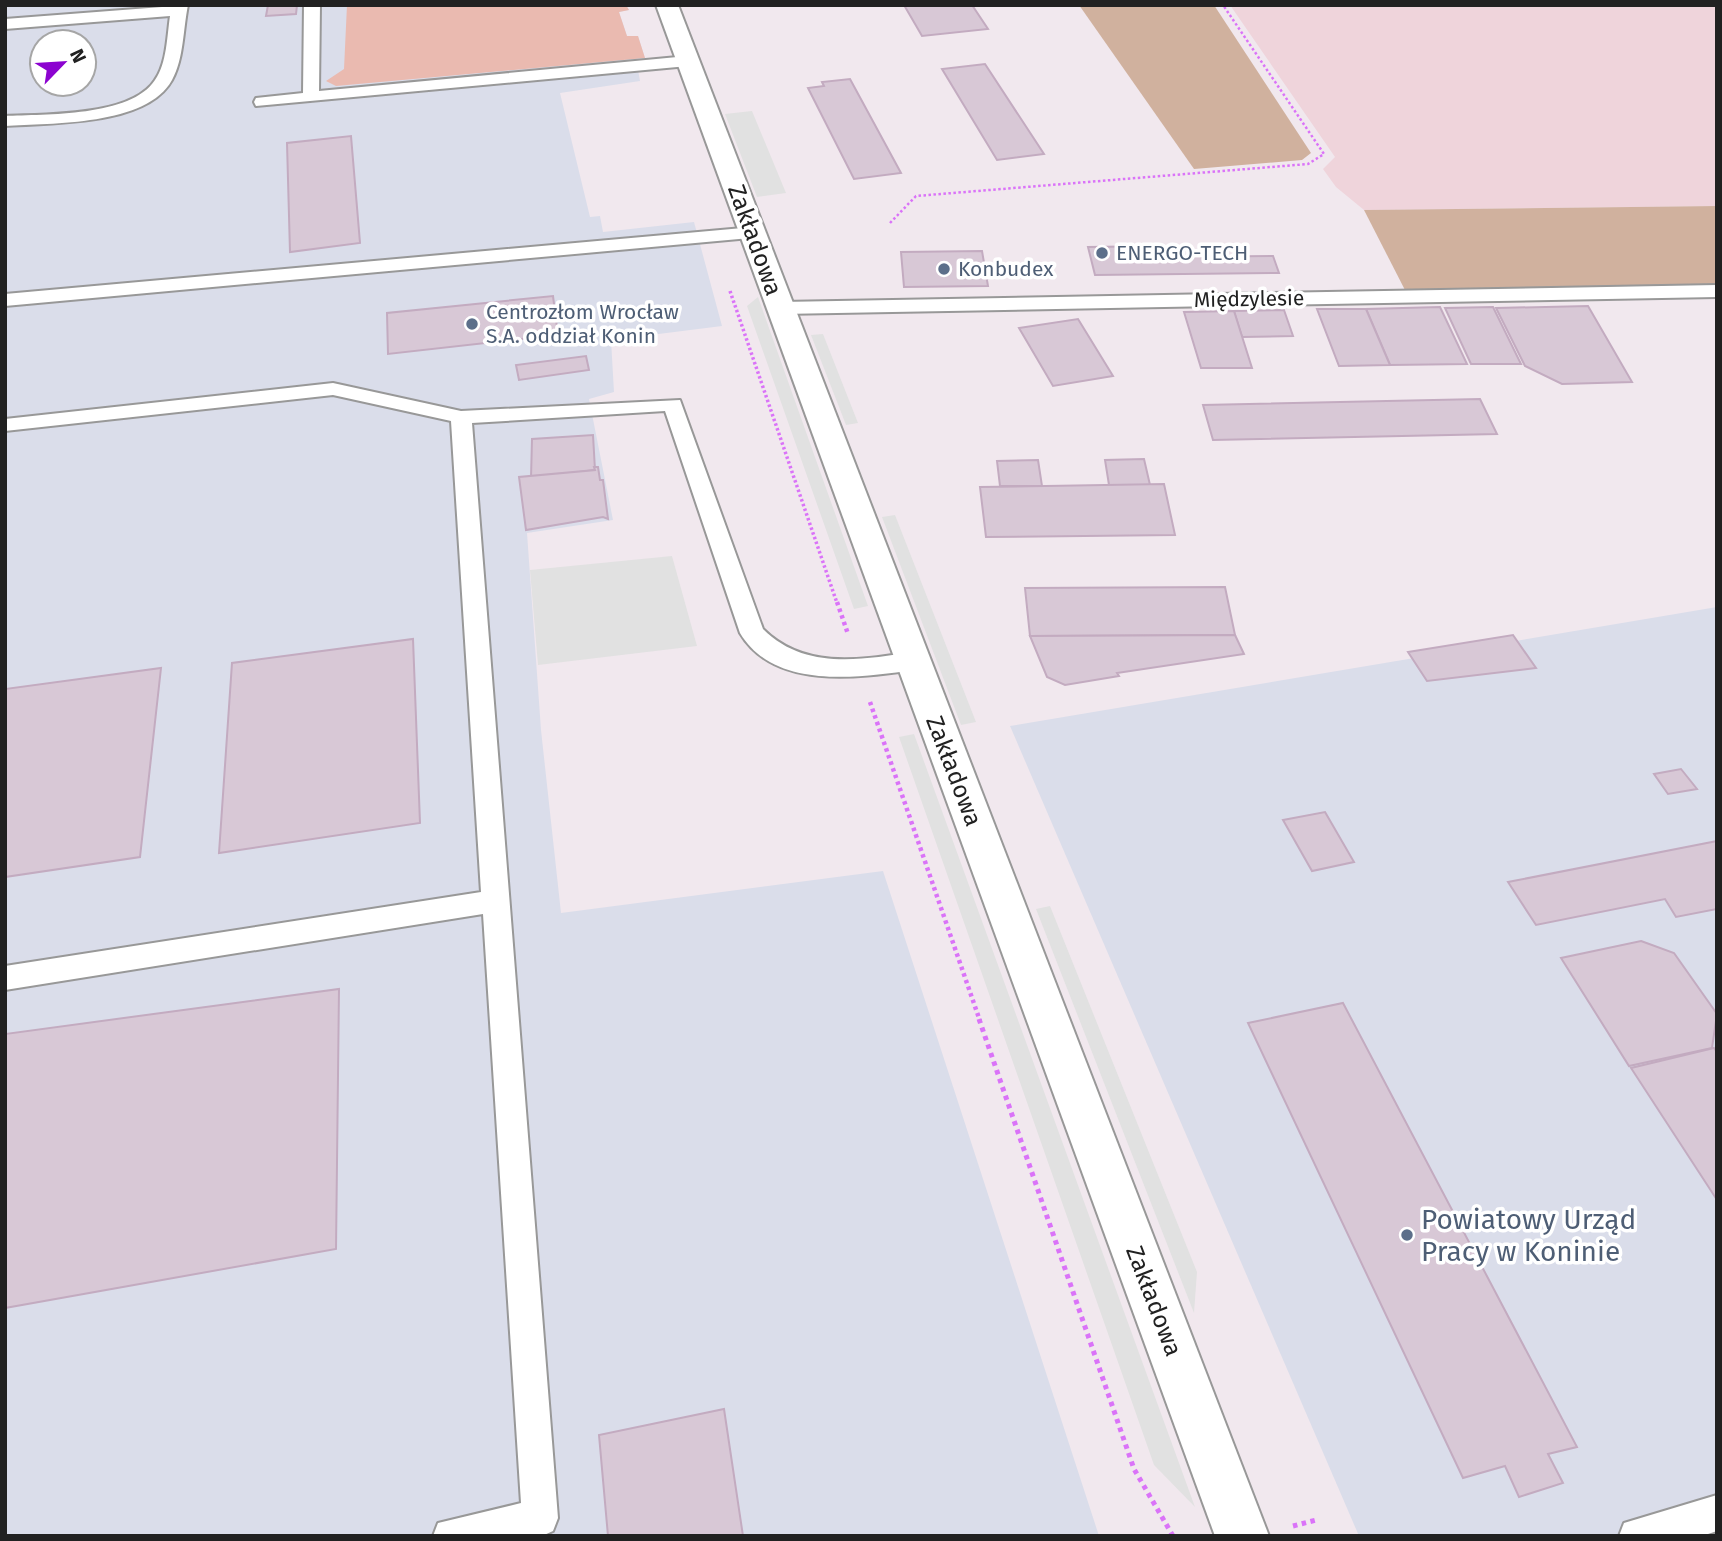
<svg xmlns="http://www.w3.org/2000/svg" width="1722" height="1541" viewBox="0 0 1722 1541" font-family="'Fira Sans',sans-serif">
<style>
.industrial{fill:#daddea;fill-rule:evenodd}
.farmland{fill:#efd4db}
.grass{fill:#eabab0}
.forest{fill:#d0b19e}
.parking{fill:#e1e1e1}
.building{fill:#d8c8d6;stroke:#c3abc0;stroke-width:2}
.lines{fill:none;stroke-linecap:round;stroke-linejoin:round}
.service-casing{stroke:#989898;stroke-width:4}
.minor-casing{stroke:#989898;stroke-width:4}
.path-far3{stroke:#da73f8;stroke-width:2.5;stroke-dasharray:2.5 2.5;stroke-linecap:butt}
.path-far2{stroke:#da73f8;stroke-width:3.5;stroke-dasharray:2.5 2.5;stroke-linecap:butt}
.path-far1{stroke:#da73f8;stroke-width:4.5;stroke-dasharray:3.5 3.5;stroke-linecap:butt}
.path{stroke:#da73f8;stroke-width:5;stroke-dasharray:4.5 4.5;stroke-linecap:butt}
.service{fill:#fff;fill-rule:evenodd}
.minor{fill:#fff;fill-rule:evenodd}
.service-dot{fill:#5c6f8a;stroke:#fff;stroke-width:2.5}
.labels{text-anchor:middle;stroke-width:7;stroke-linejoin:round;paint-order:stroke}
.far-service-label{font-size:21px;fill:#4e5e75;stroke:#fff;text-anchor:start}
.far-street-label{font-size:21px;fill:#212121;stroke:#fff}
.street-label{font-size:24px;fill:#212121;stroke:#fff}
.near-service-label{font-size:28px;fill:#4e5e75;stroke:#fff;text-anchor:start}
</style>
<rect width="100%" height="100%" fill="#f1e8ee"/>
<!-- industrial -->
<g class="industrial">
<path d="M 5,5 L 626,5 L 629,10 L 619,12 L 627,36 L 638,36 L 645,58 L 636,59 L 640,81 L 560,93 L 590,217 L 600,216 L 603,232 L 694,222 L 722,326 L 611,340 L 614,392 L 589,399 L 613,520 L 527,533 L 541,730 L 561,913 L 883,871 L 1099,1536 L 5,1536 ZM 42,42 L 84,42 L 84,84 L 42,84 Z"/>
<polygon points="1717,607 1717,1536 1359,1536 1010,726"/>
</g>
<!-- farmland -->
<polygon class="farmland" points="1230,5 1717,5 1717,206 1364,210 1336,187 1323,169 1335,157"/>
<!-- grass -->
<polygon class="grass" points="347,5 626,5 629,10 619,12 627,36 638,36 645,58 336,86 326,81 344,69"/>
<!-- forest -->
<g class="forest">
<polygon points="1079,5 1214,5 1311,153 1302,160 1194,169"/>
<polygon points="1717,206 1717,286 1406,292 1364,210"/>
</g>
<!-- parking -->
<g class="parking">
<polygon points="752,111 786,193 757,197 725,114"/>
<polygon points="758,297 868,606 854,609 747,306"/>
<polygon points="823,334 858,423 846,425 811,335"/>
<polygon points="895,515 976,722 961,725 882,517"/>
<polygon points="672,556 697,646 538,665 530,570"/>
<polygon points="914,734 1195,1507 1154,1465 899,737"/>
<polygon points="1050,906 1197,1272 1194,1313 1036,909"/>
</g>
<!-- building -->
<g class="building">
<polygon points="268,5 297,5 296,14 266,16"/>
<polygon points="904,5 972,5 988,29 922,36"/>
<polygon points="985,64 1044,154 997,160 942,69"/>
<polygon points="850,79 901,173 854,179 808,88 824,86 822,82"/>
<polygon points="351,136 360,243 290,252 287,143"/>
<polygon points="1164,246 1167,257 1273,256 1279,273 1095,275 1088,247"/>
<polygon points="982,251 988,286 904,287 901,252"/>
<polygon points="553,296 558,335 388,354 387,313"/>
<polygon points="1588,306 1632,382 1562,384 1525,366 1496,308"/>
<polygon points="1440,307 1467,364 1390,365 1366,309"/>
<polygon points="1493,307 1521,364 1471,364 1445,308"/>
<polygon points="1317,309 1366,309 1390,365 1339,366"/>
<polygon points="1284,310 1293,336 1242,337 1234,311"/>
<polygon points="1234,311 1252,368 1201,368 1184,312"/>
<polygon points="1078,319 1113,376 1053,386 1019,328"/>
<polygon points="586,356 589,370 519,380 516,365"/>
<polygon points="1480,399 1497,434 1213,440 1203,405"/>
<polygon points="593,435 595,470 531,478 532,439"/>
<polygon points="1144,459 1150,485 1109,485 1105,460"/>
<polygon points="1038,460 1042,486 1000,486 997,461"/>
<polygon points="594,467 598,467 600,480 603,480 608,519 603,517 526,530 519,477 595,470"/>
<polygon points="1164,484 1175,535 986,537 980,487"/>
<polygon points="1225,587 1235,635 1030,636 1025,588"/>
<polygon points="1235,635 1244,654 1117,673 1119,676 1065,685 1047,677 1030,636"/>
<polygon points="1513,635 1536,668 1427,681 1408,652"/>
<polygon points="413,639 420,823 219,853 232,663"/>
<polygon points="161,668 140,857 5,877 5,689"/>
<polygon points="1681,769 1697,789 1668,794 1654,774"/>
<polygon points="1325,812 1354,862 1312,871 1283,820"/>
<polygon points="1717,841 1717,909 1676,917 1665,899 1536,925 1508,882"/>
<polygon points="1641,941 1674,953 1717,1014 1712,1048 1629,1066 1561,958"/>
<polygon points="339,989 336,1249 5,1308 5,1034"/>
<polygon points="1343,1003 1577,1447 1548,1454 1563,1483 1519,1497 1505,1466 1463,1478 1248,1023"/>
<polygon points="1714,1048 1717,1052 1717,1200 1631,1068"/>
<polygon points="724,1409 743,1536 608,1536 599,1435"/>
</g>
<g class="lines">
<!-- service casing -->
<g class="service-casing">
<g id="service">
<path d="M 188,5 C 183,29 184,58 172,80 C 147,126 51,123 5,126 L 5,116 C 45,114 131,117 155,80 C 167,63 167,36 170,16 L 5,29 L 5,19 Z"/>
<polygon points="304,5 320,5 319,91 688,56 696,61 688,66 256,106 254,102 256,98 303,93"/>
<polygon points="754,227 763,233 761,237 5,306 5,294"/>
<polygon points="1717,285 1717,297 781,314 771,308 781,302"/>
<path d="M 333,383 L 461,411 L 680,400 L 763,629 C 804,670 860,660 913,652 L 922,655 L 925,661 L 922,667 L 913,670 C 858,678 774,690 740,633 L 665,411 L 472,423 L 558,1518 L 553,1531 L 542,1536 L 433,1536 L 438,1523 L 521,1503 L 483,914 L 5,990 L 5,966 L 481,892 L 451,421 L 333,395 L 5,431 L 5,419 Z"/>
<polygon points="1717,1495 1717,1531 1702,1536 1619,1536 1624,1523"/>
</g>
</g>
<!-- minor casing -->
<g class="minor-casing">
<polygon id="minor" points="656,5 678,5 1269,1536 1215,1536"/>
</g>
<!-- path-far3 -->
<polyline class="path-far3" points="890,223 916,196 1308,164 1324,154 1223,5"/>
<!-- path-far2 -->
<polyline class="path-far2" points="730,291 837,603"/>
<!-- path-far1 -->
<g class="path-far1">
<polyline points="837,602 848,634"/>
<polyline points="870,702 980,1021"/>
</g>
<!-- path -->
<g class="path">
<polyline points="979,1019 1134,1469 1173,1536"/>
<polyline points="1293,1526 1316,1520"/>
</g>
<!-- service -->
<use href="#service" class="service"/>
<!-- minor -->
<use href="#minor" class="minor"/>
</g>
<!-- markers -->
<g class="service-dot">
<circle cx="1102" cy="253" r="7"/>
<circle cx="944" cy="269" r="7"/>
<circle cx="472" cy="324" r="7"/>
<circle cx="1407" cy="1235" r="7"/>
</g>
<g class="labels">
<!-- far-service labels -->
<g class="far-service-label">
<text x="1116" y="260">ENERGO-TECH</text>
<text x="958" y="276">Konbudex</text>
<text x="486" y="319">Centrozłom Wrocław<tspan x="486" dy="24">S.A. oddział Konin</tspan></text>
</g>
<!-- far-street labels -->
<g class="far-street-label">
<text transform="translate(1249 299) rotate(-1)" y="7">Międzylesie</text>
</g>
<!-- street labels -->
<g class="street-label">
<text transform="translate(755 240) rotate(70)" y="8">Zakładowa</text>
<text transform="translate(954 771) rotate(69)" y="8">Zakładowa</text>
<text transform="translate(1154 1301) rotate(69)" y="8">Zakładowa</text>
</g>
<!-- near-service labels -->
<g class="near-service-label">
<text x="1421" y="1229">Powiatowy Urząd<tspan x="1421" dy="32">Pracy w Koninie</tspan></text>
</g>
</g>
<!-- border -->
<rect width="1722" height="1541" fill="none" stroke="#212121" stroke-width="14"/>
<!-- north arrow -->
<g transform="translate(63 63) rotate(65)"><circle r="33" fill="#ffffff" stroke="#a6a6a6" stroke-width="2"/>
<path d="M0-5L12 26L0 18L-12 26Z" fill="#8c03d0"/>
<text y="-10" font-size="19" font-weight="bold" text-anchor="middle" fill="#212121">N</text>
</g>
</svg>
